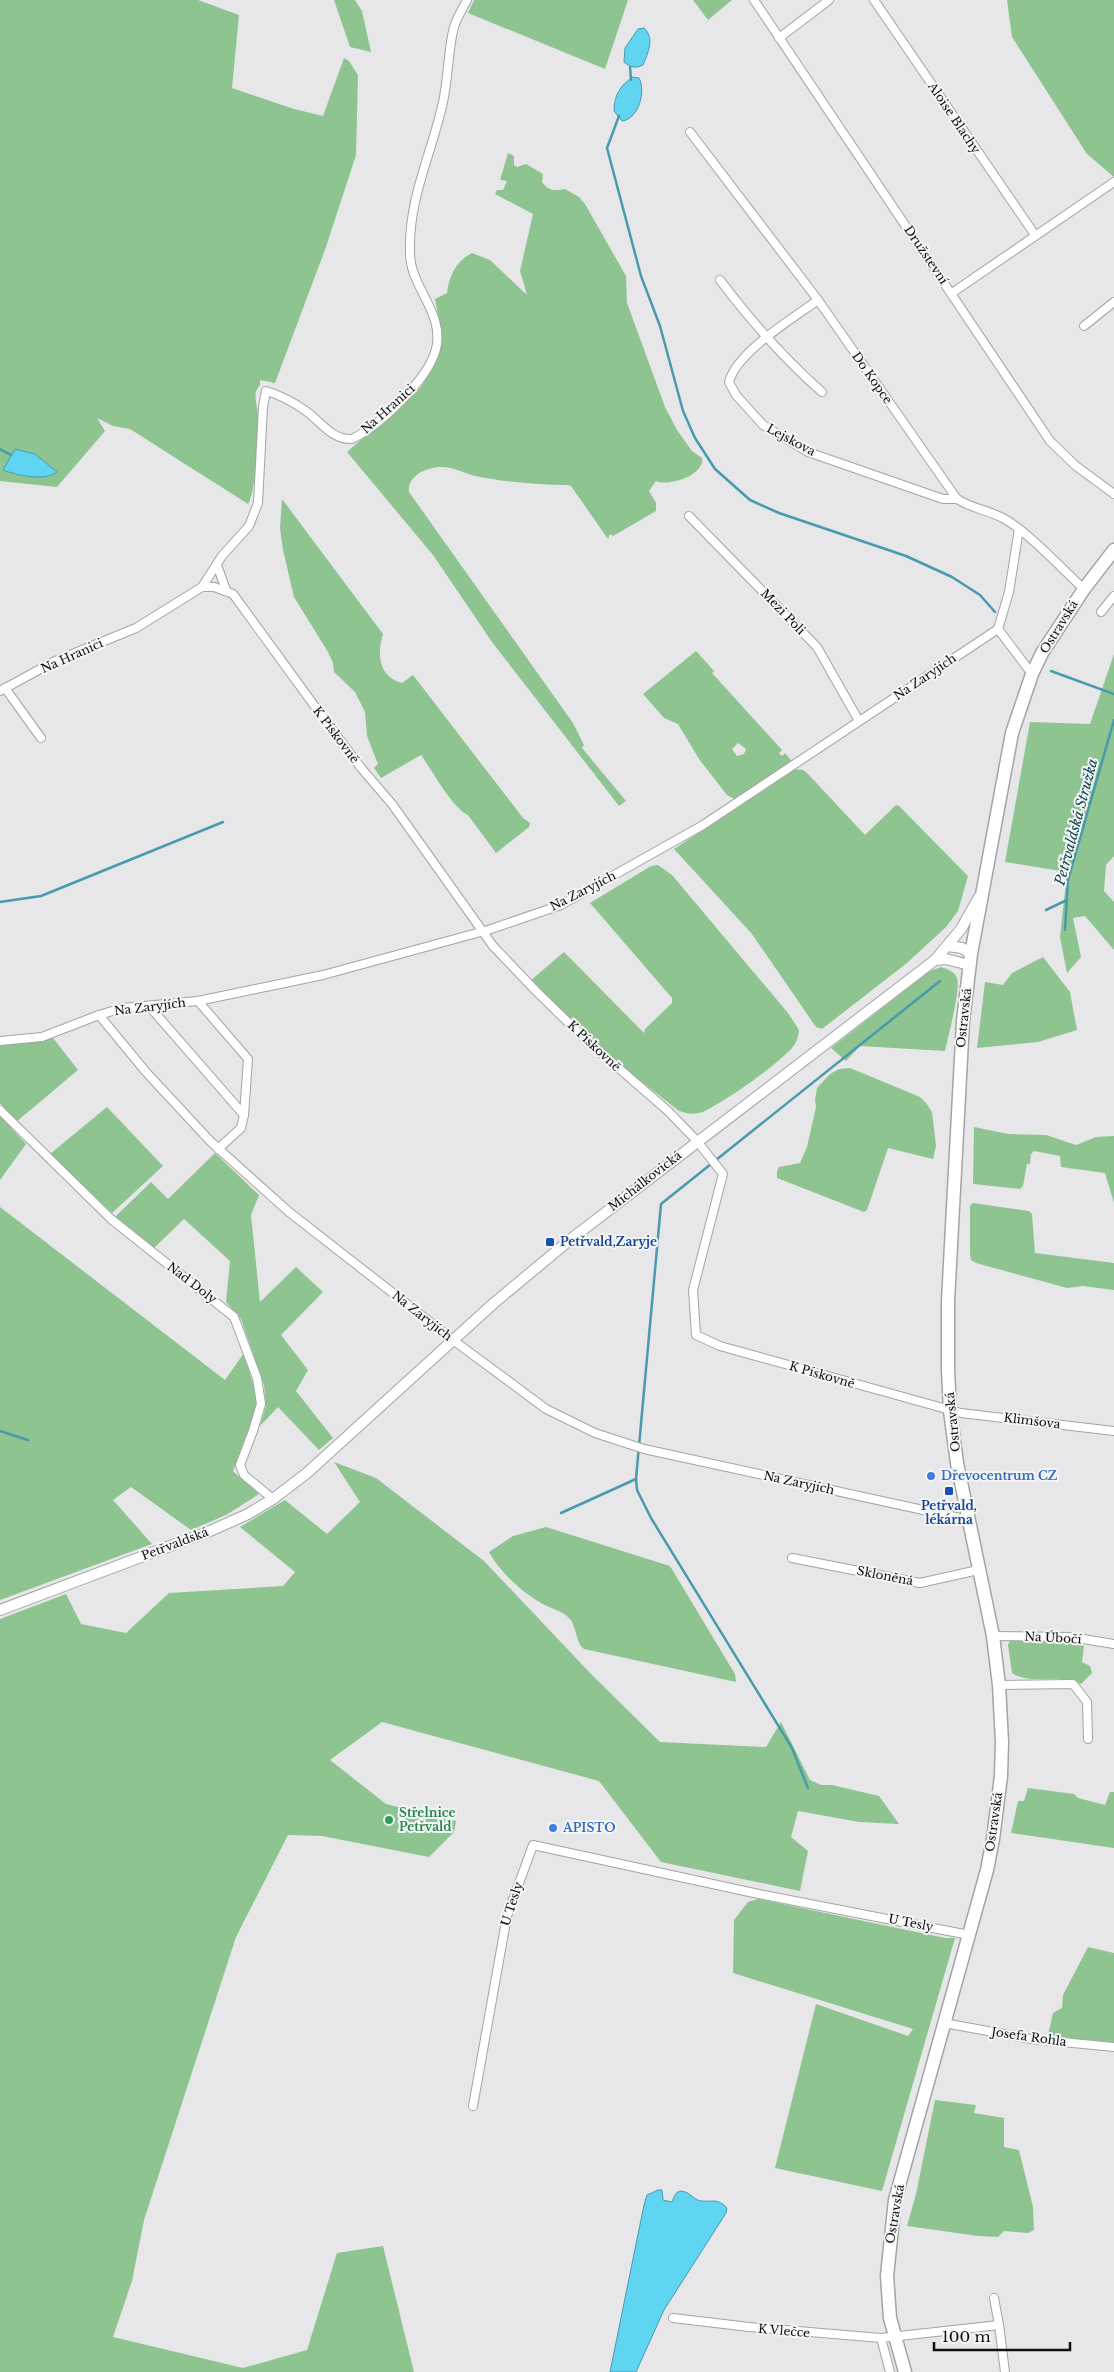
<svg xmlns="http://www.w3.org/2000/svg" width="1114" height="2372" viewBox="0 0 1114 2372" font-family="'Libre Baskerville',serif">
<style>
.green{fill:#8ec490;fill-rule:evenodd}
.water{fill:#60d5f1;stroke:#489aad}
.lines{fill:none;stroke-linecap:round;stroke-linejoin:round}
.stream{stroke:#489aad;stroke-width:2.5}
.minor-casing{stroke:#a3a4a5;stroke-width:10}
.tertiary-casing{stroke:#a3a4a5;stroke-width:12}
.primary-casing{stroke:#a3a4a5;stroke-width:15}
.minor{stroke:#fff;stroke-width:8}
.tertiary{stroke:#fff;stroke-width:10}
.primary{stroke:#fff;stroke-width:12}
.transit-dot{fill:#1a4fb4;stroke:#f4f5f6;stroke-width:2}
.shop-dot{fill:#3f7fe0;stroke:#f4f5f6;stroke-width:2}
.leisure-dot{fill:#2e9e5b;stroke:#f4f5f6;stroke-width:2}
.labels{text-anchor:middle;stroke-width:4;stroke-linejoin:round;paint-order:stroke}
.street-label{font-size:12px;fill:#0f0f0f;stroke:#f4f5f6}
.transit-label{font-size:12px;font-weight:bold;fill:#164399;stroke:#f4f5f6;text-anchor:start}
.shop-label{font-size:12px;font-weight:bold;fill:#366cbe;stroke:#f4f5f6;text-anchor:start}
.leisure-label{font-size:12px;font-weight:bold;fill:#27864d;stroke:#f4f5f6;text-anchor:start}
.water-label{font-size:14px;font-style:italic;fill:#0c414d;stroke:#f4f5f6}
</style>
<rect width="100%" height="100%" fill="#e7e7e9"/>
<!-- green -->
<g class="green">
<path d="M 0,0 L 198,0 L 239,15 L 232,88 L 294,109 L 323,116 L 344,58 L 349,61 L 358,75 L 356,155 L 326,247 L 275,383 L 260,380 L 260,385 L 256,391 C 254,401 259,412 259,422 C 259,437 255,495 248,504 L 130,429 L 113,426 L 97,418 L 105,431 L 57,487 L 0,481 ZM 35,454 L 57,472 C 41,479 19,477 3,470 Z"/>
<polygon points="334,0 355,0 362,11 371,52 350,47"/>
<polygon points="474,0 628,0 605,69 468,13"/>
<polygon points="693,0 732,0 708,20"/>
<polygon points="1007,0 1114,0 1114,177 1087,154 1012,37"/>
<path d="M 508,153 L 514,156 L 514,165 L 517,167 L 526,164 L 543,174 L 542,182 C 548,191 555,191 565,189 L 579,197 L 585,204 L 626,276 L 627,303 L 665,407 L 677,430 L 692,451 L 702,458 C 705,475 669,487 656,481 L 649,491 L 656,503 L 656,511 L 613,536 L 610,534 L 608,539 L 571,486 L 568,485 C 537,485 505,482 475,476 C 464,473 453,467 442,467 C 428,467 407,475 409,492 L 573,723 L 584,745 L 582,748 L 626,801 L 619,806 L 492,642 L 433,555 L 347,452 L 421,387 L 435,364 L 439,351 L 441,330 L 435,299 L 447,293 C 449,276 456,261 472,253 L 490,260 L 527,295 L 520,271 L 533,214 L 495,194 L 497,190 L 503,190 L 507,181 L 500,180 Z"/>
<path d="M 282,499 L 383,634 C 377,654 378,676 402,683 L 413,675 L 523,818 L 530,823 L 529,827 L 496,853 L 468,815 C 452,808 432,770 421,755 L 381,778 L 374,768 L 378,764 L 367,736 L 365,712 L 355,692 L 334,672 L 333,663 L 328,652 L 294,597 L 283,550 L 280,528 Z"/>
<path d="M 696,651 L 714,671 L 712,673 L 782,750 L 779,753 L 782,756 L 785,753 L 791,760 L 791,763 L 736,800 L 727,795 L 699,759 L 678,724 L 664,718 L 643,694 ZM 738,743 L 746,749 L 744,754 L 737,756 L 732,749 Z"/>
<polygon points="1114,654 1114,856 1106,865 1104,891 1114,902 1114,950 1085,916 1073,918 1081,957 1067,973 1060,937 1067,872 1005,862 1030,722 1090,724"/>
<polygon points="795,769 803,770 808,774 865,835 896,805 899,806 968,876 958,911 946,927 907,963 822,1029 816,1027 752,934 674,849"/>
<path d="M 658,865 L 672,875 L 788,1013 L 799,1030 C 798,1037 797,1042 792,1048 C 773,1068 730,1098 705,1111 C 696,1115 688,1114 679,1111 L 614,1060 L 530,981 L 564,952 L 644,1033 L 645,1029 L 672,1003 L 672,998 L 590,903 L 651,866 Z"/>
<polygon points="1043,957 1070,992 1077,1030 1038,1042 977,1048 985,982 1003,985 1012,973"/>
<path d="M 941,967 C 947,969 954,971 957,978 C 961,989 948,1037 945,1051 L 860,1046 L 846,1061 L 831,1048 L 930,971 Z"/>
<polygon points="53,1038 78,1070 16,1122 0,1103 0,1044"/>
<polygon points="850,1068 920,1097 926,1103 932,1112 936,1146 933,1159 888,1148 867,1210 864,1212 777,1178 777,1171 779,1167 800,1163 807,1147 816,1107 815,1100 817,1088 830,1074 839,1069"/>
<polygon points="107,1107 163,1166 112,1213 50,1154"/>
<polygon points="0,1116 26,1144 0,1180"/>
<polygon points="974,1127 1008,1134 1046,1135 1076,1145 1096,1137 1114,1136 1114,1203 1105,1173 1061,1167 1060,1156 1034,1151 1031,1154 1030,1164 1027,1164 1023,1186 1020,1189 973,1184"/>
<polygon points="215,1153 259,1195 251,1215 260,1302 296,1267 323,1292 281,1335 308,1370 296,1391 333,1438 319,1450 278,1407 260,1426 266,1406 264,1385 241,1319 226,1302 230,1261 184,1219 154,1248 115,1217 151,1182 168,1199"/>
<polygon points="973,1203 1029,1211 1032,1214 1035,1253 1114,1263 1114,1290 1083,1286 1067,1288 976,1263 971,1260 970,1253 970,1206"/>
<polygon points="0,1207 225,1380 244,1353 257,1398 252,1425 233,1471 259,1494 226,1515 191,1530 131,1487 113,1500 152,1544 0,1600"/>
<polygon points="334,1462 376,1478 484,1561 590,1673 660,1742 766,1747 781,1722 810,1780 821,1785 832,1785 879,1796 899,1824 859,1822 798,1811 791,1837 808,1851 800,1891 661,1862 599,1781 382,1722 330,1760 386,1804 456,1821 454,1832 429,1857 322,1836 288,1835 236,1937 144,2220 132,2281 113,2337 243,2368 307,2350 337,2253 383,2246 414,2372 0,2372 0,1619 66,1594 81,1624 126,1633 169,1593 283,1586 295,1572 240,1527 285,1500 327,1534 360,1502"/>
<path d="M 546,1527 L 670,1566 L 735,1674 L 736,1682 L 584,1649 C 575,1642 577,1626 569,1618 C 561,1610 551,1609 541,1603 C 522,1592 499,1571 489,1552 L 513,1536 Z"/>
<path d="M 1011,1638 L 1070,1640 L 1084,1646 L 1082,1662 L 1090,1666 L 1092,1673 L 1081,1684 C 1059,1672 1033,1686 1012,1673 L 1008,1645 Z"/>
<polygon points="1028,1788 1074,1794 1078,1798 1105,1805 1110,1792 1114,1792 1114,1848 1011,1833 1018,1801 1024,1801"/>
<polygon points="758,1899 945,1938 955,1938 882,2191 775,2168 816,2004 908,2036 913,2029 733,1973 734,1920 748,1902"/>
<polygon points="1088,1947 1114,1953 1114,2044 1048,2035 1053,2013 1062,2008 1063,1995"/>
<polygon points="935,2100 976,2105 974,2113 1004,2118 1004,2147 1019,2150 1033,2207 1034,2230 1028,2233 1004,2231 998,2237 978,2236 907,2226 916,2194"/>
</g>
<!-- water -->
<g class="water">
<path d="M 644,28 C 655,38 648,53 643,65 C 635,69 630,67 624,62 L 625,48 L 638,29 Z"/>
<path d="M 633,77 L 639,78 C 646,91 639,119 622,121 L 614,111 C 614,96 620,85 633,77 Z"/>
<path d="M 15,449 L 35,454 L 57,472 C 45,482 16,475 3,470 Z"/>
<path d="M 658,2190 L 662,2190 L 663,2200 L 672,2202 C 673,2199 675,2193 678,2192 C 687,2188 693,2200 701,2201 C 712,2202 718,2198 727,2208 L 726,2213 L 664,2310 L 636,2372 L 610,2372 L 644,2205 L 647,2195 Z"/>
</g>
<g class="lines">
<!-- stream -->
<g class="stream">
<polyline points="630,67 631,80"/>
<polyline points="619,116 607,148 641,276 660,326 683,411 695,438 715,469 750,500 779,513 906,556 952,577 980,595 995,612"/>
<polyline points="0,449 11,455"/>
<polyline points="1051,671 1114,694"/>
<polyline points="0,902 41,896 223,822"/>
<polyline points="1046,910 1067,900"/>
<polyline points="1065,930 1068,880 1114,720"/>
<polyline points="0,1431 28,1440"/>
<polyline points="561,1513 636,1479"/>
<polyline points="808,1788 792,1748 651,1518 637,1490 636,1479 661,1204 940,981"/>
</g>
<!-- minor casing -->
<g class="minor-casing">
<g id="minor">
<polyline points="754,0 1050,441 1076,466 1114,494"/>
<polyline points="874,0 1035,235"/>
<polyline points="779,38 829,0"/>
<path d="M 690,132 L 818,300 L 957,499 C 971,508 987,510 1003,518 C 1027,531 1062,569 1084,589"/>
<path d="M 720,280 C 751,321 783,358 822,392"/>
<polyline points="952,293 1114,182"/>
<path d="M 818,300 C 792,319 737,352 729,382 L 736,395 L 763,425 L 808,452 L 943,499 L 957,499"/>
<polyline points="1084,326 1114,302"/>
<polyline points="689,516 817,647 859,721"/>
<polyline points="217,565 226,590"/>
<polyline points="202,587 214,587 233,594 324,719 362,769 392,804 493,946 536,991 584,1038 668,1111 697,1141 723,1174 693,1290 696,1335 720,1346 961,1413 1114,1431"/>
<polyline points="1101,612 1114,596"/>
<polyline points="998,629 1009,592 1019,529"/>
<polyline points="5,688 41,738"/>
<path d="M 0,691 L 53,662 L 136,628 L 202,587 L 222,556 L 249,526 L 258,503 L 263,407 L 266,391 C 281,395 293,402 306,411 C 321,422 332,440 352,439 C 380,425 428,380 436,349 C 445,313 410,287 410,253 C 408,199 432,153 443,102 C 448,79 448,54 453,31 C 455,20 462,10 467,0"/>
<polyline points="198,1001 248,1059 244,1115 241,1128 218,1149"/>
<polyline points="149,1006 244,1115"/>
<polyline points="0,1041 42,1037 99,1015"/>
<polyline points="0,1110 111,1219 234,1317 257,1378 261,1404 253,1431 240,1465 244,1475 273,1499"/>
<polyline points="969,1520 644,1449 595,1433 546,1409 453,1340 289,1212 210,1141 146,1072 99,1015 122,1008 198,1001 323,975 488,930 561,905 703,825 998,629 1032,674"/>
<polyline points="792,1558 920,1583 978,1570"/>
<polyline points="993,1636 1071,1637 1114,1644"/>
<polyline points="999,1685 1073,1684 1087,1702 1088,1739"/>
<polyline points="944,2023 1031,2039 1114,2047"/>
<polyline points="473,2106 507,1916 533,1845 754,1893 969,1935"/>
<polyline points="994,2298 999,2325"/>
<polyline points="673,2318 749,2327 881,2338 999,2325 1005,2372"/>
<polyline points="881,2338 890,2372"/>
</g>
</g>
<!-- tertiary casing -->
<g class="tertiary-casing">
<g id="tertiary">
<polyline points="948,946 962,948 971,954"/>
<polyline points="935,960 946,959 969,965"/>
<polyline points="0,1610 210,1531 248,1514 273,1499 307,1473 494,1303 571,1239 935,960 961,929 979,897"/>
</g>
</g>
<!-- primary casing -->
<g class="primary-casing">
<polyline id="primary" points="905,2372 890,2318 887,2276 895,2200 987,1870 993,1839 1001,1776 1002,1742 999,1685 993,1636 957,1463 950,1411 948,1370 948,1301 963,1021 971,954 1012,733 1032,674 1042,653 1084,589 1114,550"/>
</g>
<!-- minor -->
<use href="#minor" class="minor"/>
<!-- tertiary -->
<use href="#tertiary" class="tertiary"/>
<!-- primary -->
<use href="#primary" class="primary"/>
</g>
<!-- markers -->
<g class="transit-dot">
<rect x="545" y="1237" width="10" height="10" rx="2.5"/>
<rect x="944" y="1486" width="10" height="10" rx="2.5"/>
</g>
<g class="shop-dot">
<circle cx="931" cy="1476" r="5"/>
<circle cx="553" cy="1828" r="5"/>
</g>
<circle class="leisure-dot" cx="389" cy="1820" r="5"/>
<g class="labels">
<!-- street labels -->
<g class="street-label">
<text transform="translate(954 118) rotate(56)" y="4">Aloise Blachy</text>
<text transform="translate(926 255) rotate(56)" y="4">Družstevní</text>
<text transform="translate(872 378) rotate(55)" y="4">Do Kopce</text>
<text transform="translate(388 409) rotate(-42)" y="4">Na Hranici</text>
<text transform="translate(791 440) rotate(28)" y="4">Lejskova</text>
<text transform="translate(783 612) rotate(46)" y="4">Mezi Poli</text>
<text transform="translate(1059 627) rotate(-58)" y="4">Ostravská</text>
<text transform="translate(72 656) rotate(-24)" y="4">Na Hranici</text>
<text transform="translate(925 677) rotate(-34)" y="4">Na Zaryjích</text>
<text transform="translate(336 735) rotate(53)" y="4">K Pískovně</text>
<text transform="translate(583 891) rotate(-27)" y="4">Na Zaryjích</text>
<text transform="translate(150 1007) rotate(-7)" y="4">Na Zaryjích</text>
<text transform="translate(964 1018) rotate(-84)" y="4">Ostravská</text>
<text transform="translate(594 1046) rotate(43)" y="4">K Pískovně</text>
<text transform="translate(645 1181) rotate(-38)" y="4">Michálkovická</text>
<text transform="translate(192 1283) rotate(37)" y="4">Nad Doly</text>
<text transform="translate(422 1316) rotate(38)" y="4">Na Zaryjích</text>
<text transform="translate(822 1375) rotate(16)" y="4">K Pískovně</text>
<text transform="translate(1032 1421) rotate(7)" y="4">Klimšova</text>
<text transform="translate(953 1422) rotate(-96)" y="4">Ostravská</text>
<text transform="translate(799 1483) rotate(12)" y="4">Na Zaryjích</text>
<text transform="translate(175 1544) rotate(-21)" y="4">Petřvaldská</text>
<text transform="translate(885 1576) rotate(11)" y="4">Skloněná</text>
<text transform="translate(1053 1638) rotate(3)" y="4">Na Úbočí</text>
<text transform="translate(994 1822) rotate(-82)" y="4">Ostravská</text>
<text transform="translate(512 1904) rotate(-72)" y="4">U Tesly</text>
<text transform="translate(911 1923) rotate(11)" y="4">U Tesly</text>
<text transform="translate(1029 2037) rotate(8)" y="4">Josefa Rohla</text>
<text transform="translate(895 2214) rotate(-80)" y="4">Ostravská</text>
<text transform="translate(784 2331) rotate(5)" y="4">K Vlečce</text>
</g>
<!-- transit labels -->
<g class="transit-label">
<text x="560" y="1246">Petřvald,Zaryje</text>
<text x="949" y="1510" text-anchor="middle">Petřvald,<tspan x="949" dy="14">lékárna</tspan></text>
</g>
<!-- shop labels -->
<g class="shop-label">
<text x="941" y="1480">Dřevocentrum CZ</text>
<text x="563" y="1832">APISTO</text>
</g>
<!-- leisure labels -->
<g class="leisure-label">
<text x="399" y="1817">Střelnice<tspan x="399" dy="14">Petřvald</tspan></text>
</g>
<!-- water labels -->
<g class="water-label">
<text transform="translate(1076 822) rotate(-75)" y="5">Petřvaldská Stružka</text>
</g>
</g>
<!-- scale -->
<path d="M934 2342v8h136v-8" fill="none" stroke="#0f0f0f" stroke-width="2.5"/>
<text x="942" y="2342" font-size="15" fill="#0f0f0f" stroke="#f4f5f6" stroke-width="4" paint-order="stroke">100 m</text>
</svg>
